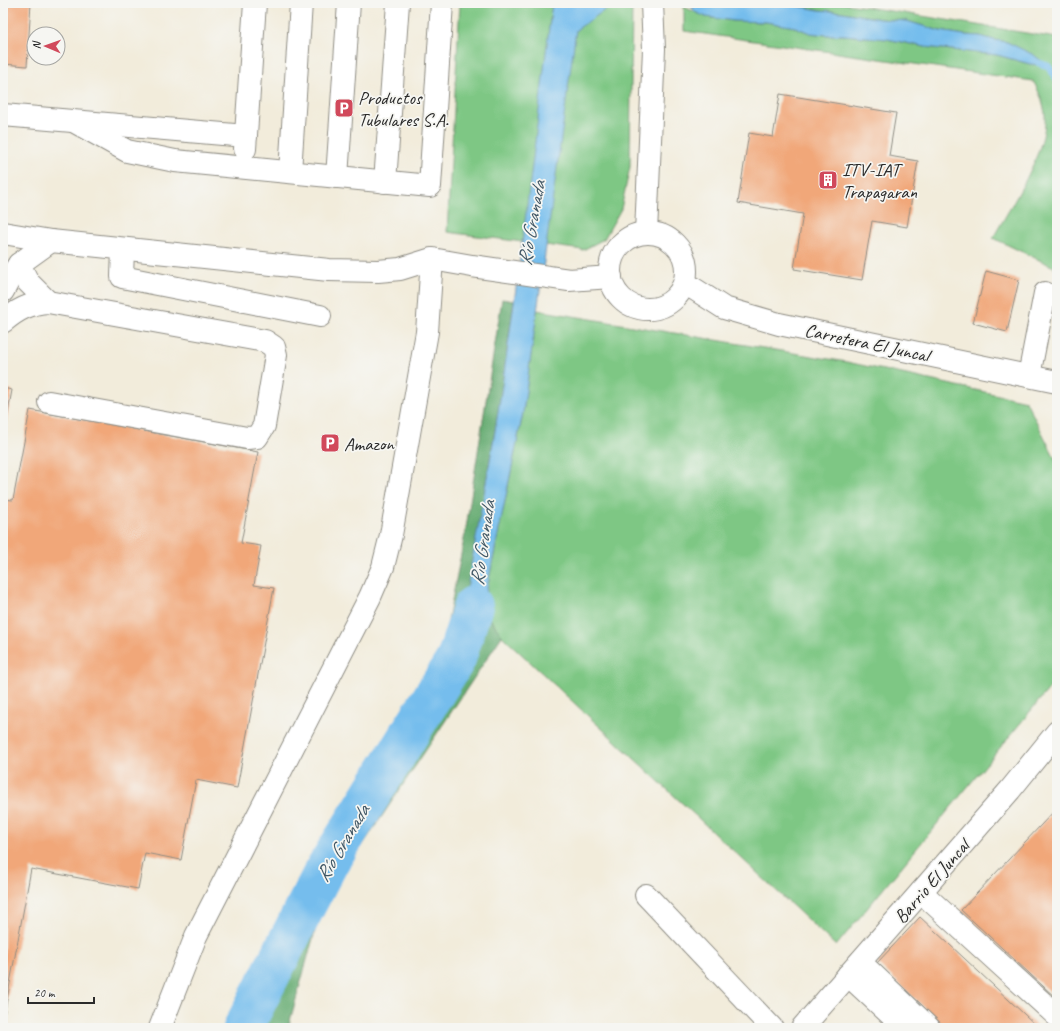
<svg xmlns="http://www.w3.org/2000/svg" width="1060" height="1031" viewBox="0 0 1060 1031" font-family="Caveat,sans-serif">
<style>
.green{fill:#7ec784;stroke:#547958}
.forest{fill:#66ac72;stroke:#486c4e}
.water{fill:#75bded;stroke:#50748c}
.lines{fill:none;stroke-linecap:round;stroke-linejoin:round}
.stream{stroke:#75bded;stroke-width:7}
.river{stroke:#75bded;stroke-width:40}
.building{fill:#f1a779}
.minor-casing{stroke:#8e8c83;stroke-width:24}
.minor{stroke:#fff;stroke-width:22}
.labels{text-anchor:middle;stroke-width:3.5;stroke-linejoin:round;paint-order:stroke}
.poi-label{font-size:19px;fill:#2b2b2b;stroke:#f6f6f2;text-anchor:start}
.street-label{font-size:19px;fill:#2b2b2b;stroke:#f6f6f2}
.water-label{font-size:20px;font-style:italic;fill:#415765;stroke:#f6f6f2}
</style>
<rect width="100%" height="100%" fill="#f6f6f2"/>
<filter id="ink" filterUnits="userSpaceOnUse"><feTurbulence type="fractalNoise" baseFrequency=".025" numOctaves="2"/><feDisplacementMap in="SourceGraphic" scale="8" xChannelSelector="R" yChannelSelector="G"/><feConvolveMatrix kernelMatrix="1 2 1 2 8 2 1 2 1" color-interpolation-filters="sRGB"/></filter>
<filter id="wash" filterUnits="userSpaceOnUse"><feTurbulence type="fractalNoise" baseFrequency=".012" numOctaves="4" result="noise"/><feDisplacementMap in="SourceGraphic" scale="16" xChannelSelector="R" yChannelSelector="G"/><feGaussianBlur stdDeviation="0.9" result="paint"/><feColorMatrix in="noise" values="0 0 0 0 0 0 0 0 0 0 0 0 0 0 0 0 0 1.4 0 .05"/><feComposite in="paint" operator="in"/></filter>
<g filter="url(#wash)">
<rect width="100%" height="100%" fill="#f2ecdb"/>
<!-- green -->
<g class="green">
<polygon points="460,3 632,3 630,167 621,209 604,239 583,250 447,232"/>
<path d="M 782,3 L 842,3 L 1057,38 L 1057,269 L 1056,268 L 993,238 C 1010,207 1048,151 1045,115 C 1044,103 1039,91 1033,81 L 684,31 L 684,7 L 706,17 L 734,21 L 766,22 L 795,27 L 810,33 L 826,35 L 844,35 L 887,39 L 925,47 L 997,55 L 1030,64 L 1047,66 L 1007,42 L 994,40 L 980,36 L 965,35 L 940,31 L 907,21 L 880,19 L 843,12 L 819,10 Z"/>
<polygon points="537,310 847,362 1026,401 1057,462 1057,679 836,946 502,636 483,608 523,413"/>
</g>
<!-- forest -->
<polygon class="forest" points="502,299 514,301 500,401 456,657 483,608 502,636 322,906 288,1028 233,1028 313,860 439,666 465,534"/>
<!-- water -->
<g class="water">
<path d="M 552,3 L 615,3 L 576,30 L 523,413 L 483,608 L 456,659 C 468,572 487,486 500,399 C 520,268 536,135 552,3 Z"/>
<polygon points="689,3 782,3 819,10 843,12 880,19 907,21 940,31 965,35 980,36 994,40 1007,42 1034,55 1048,66 1030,64 997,55 925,47 887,39 844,35 826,35 810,33 795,27 766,22 734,21 706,17 695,12"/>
</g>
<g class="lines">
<!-- stream -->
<polyline class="stream" points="1039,63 1048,66 1057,79"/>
<!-- river -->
<polyline class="river" points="243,1028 326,867 456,659 473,606"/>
</g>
<g id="blocks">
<!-- building -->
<g class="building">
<polygon points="3,3 31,3 27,66 3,64"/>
<polygon points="780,94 896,113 889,156 918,161 907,227 872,221 862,280 794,269 803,214 738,203 749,133 773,137"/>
<polygon points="986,271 1019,280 1007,332 973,323"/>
<polygon points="3,388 12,390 4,435 3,435"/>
<polygon points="30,410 258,452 241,543 261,546 254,585 274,588 237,788 196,780 181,860 145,853 138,889 31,869 4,1016 3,499 13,500"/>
<polygon points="1057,808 1057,999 961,910"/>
<polygon points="920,917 1039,1028 946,1028 877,963"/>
</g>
</g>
</g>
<g filter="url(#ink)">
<use href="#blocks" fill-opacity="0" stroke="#8e8c83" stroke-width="1"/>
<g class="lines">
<!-- minor casing -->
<g class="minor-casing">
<g id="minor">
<polyline points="3,115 246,136"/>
<polyline points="75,122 127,151 175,161 430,186 442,3"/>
<polyline points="245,149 255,3"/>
<polyline points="290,172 301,3"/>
<polyline points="337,177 349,3"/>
<polyline points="385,182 398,3"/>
<circle cx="648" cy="271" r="38"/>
<polyline points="3,233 51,241 329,270 378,271 400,269 432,259 472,266 569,280 611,277"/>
<polyline points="646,233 654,49 652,3"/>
<polyline points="123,249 122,277 320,316"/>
<polyline points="19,264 28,282 48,302"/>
<polyline points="685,283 724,308 779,324 1057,382"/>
<polyline points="3,291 11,276 19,264 51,241"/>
<path d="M 3,322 C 17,310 30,303 48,302 L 265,341 L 274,347 L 276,355 L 264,426 L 257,437 L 247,438 L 49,402"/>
<polyline points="1029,376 1045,293"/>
<polyline points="921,892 1057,1016"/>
<polyline points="646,895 772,1028"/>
<polyline points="860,962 929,1028"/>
<polyline points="848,975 905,1028"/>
<polyline points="160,1028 196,936 370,597 383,567 391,535 427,332 432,259"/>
<polyline points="802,1028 1010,790 1057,732"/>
</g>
</g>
<!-- minor -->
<use href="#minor" class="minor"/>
</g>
</g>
<!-- icons -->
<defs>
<g id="parking-square" transform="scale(1)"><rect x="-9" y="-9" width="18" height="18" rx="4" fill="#d1495b" stroke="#f6f6f2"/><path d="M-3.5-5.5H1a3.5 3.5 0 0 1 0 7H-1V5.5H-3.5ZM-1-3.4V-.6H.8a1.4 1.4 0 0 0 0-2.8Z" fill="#fff"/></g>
<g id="building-square" transform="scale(1)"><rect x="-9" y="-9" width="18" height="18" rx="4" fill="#d1495b" stroke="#f6f6f2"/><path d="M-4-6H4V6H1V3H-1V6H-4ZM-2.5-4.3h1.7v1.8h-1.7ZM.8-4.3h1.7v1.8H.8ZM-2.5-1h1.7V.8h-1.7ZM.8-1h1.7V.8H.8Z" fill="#fff"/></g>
</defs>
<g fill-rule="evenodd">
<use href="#parking-square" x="344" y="108"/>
<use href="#building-square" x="828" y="180"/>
<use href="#parking-square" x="330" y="443"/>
</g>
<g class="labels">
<!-- poi labels -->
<g class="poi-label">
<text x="358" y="104">Productos<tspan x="358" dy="22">Tubulares S.A.</tspan></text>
<text x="842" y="176">ITV-IAT<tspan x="842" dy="22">Trapagaran</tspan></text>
<text x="344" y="450">Amazon</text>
</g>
<!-- street labels -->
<g class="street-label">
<text transform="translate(867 342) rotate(12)" y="7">Carretera El Juncal</text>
<text transform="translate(931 881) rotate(-49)" y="7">Barrio El Juncal</text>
</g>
<!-- water labels -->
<g class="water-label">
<text transform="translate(531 223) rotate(-80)" y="7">Río Granada</text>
<text transform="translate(482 543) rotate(-82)" y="7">Río Granada</text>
<text transform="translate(342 843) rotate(-59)" y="7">Río Granada</text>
</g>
</g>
<!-- margin -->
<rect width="1060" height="1031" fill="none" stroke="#f6f6f2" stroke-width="16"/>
<!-- north arrow -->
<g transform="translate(46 46) rotate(272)"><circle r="19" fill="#f6f6f2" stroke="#a5a5a2"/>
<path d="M0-3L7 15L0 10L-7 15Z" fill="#d1495b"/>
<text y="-6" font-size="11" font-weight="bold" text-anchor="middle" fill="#2b2b2b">N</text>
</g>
<!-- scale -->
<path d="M28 997v6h66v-6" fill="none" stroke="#2b2b2b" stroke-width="2"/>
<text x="34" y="997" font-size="12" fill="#2b2b2b" stroke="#f6f6f2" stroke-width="3" paint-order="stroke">20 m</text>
</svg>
